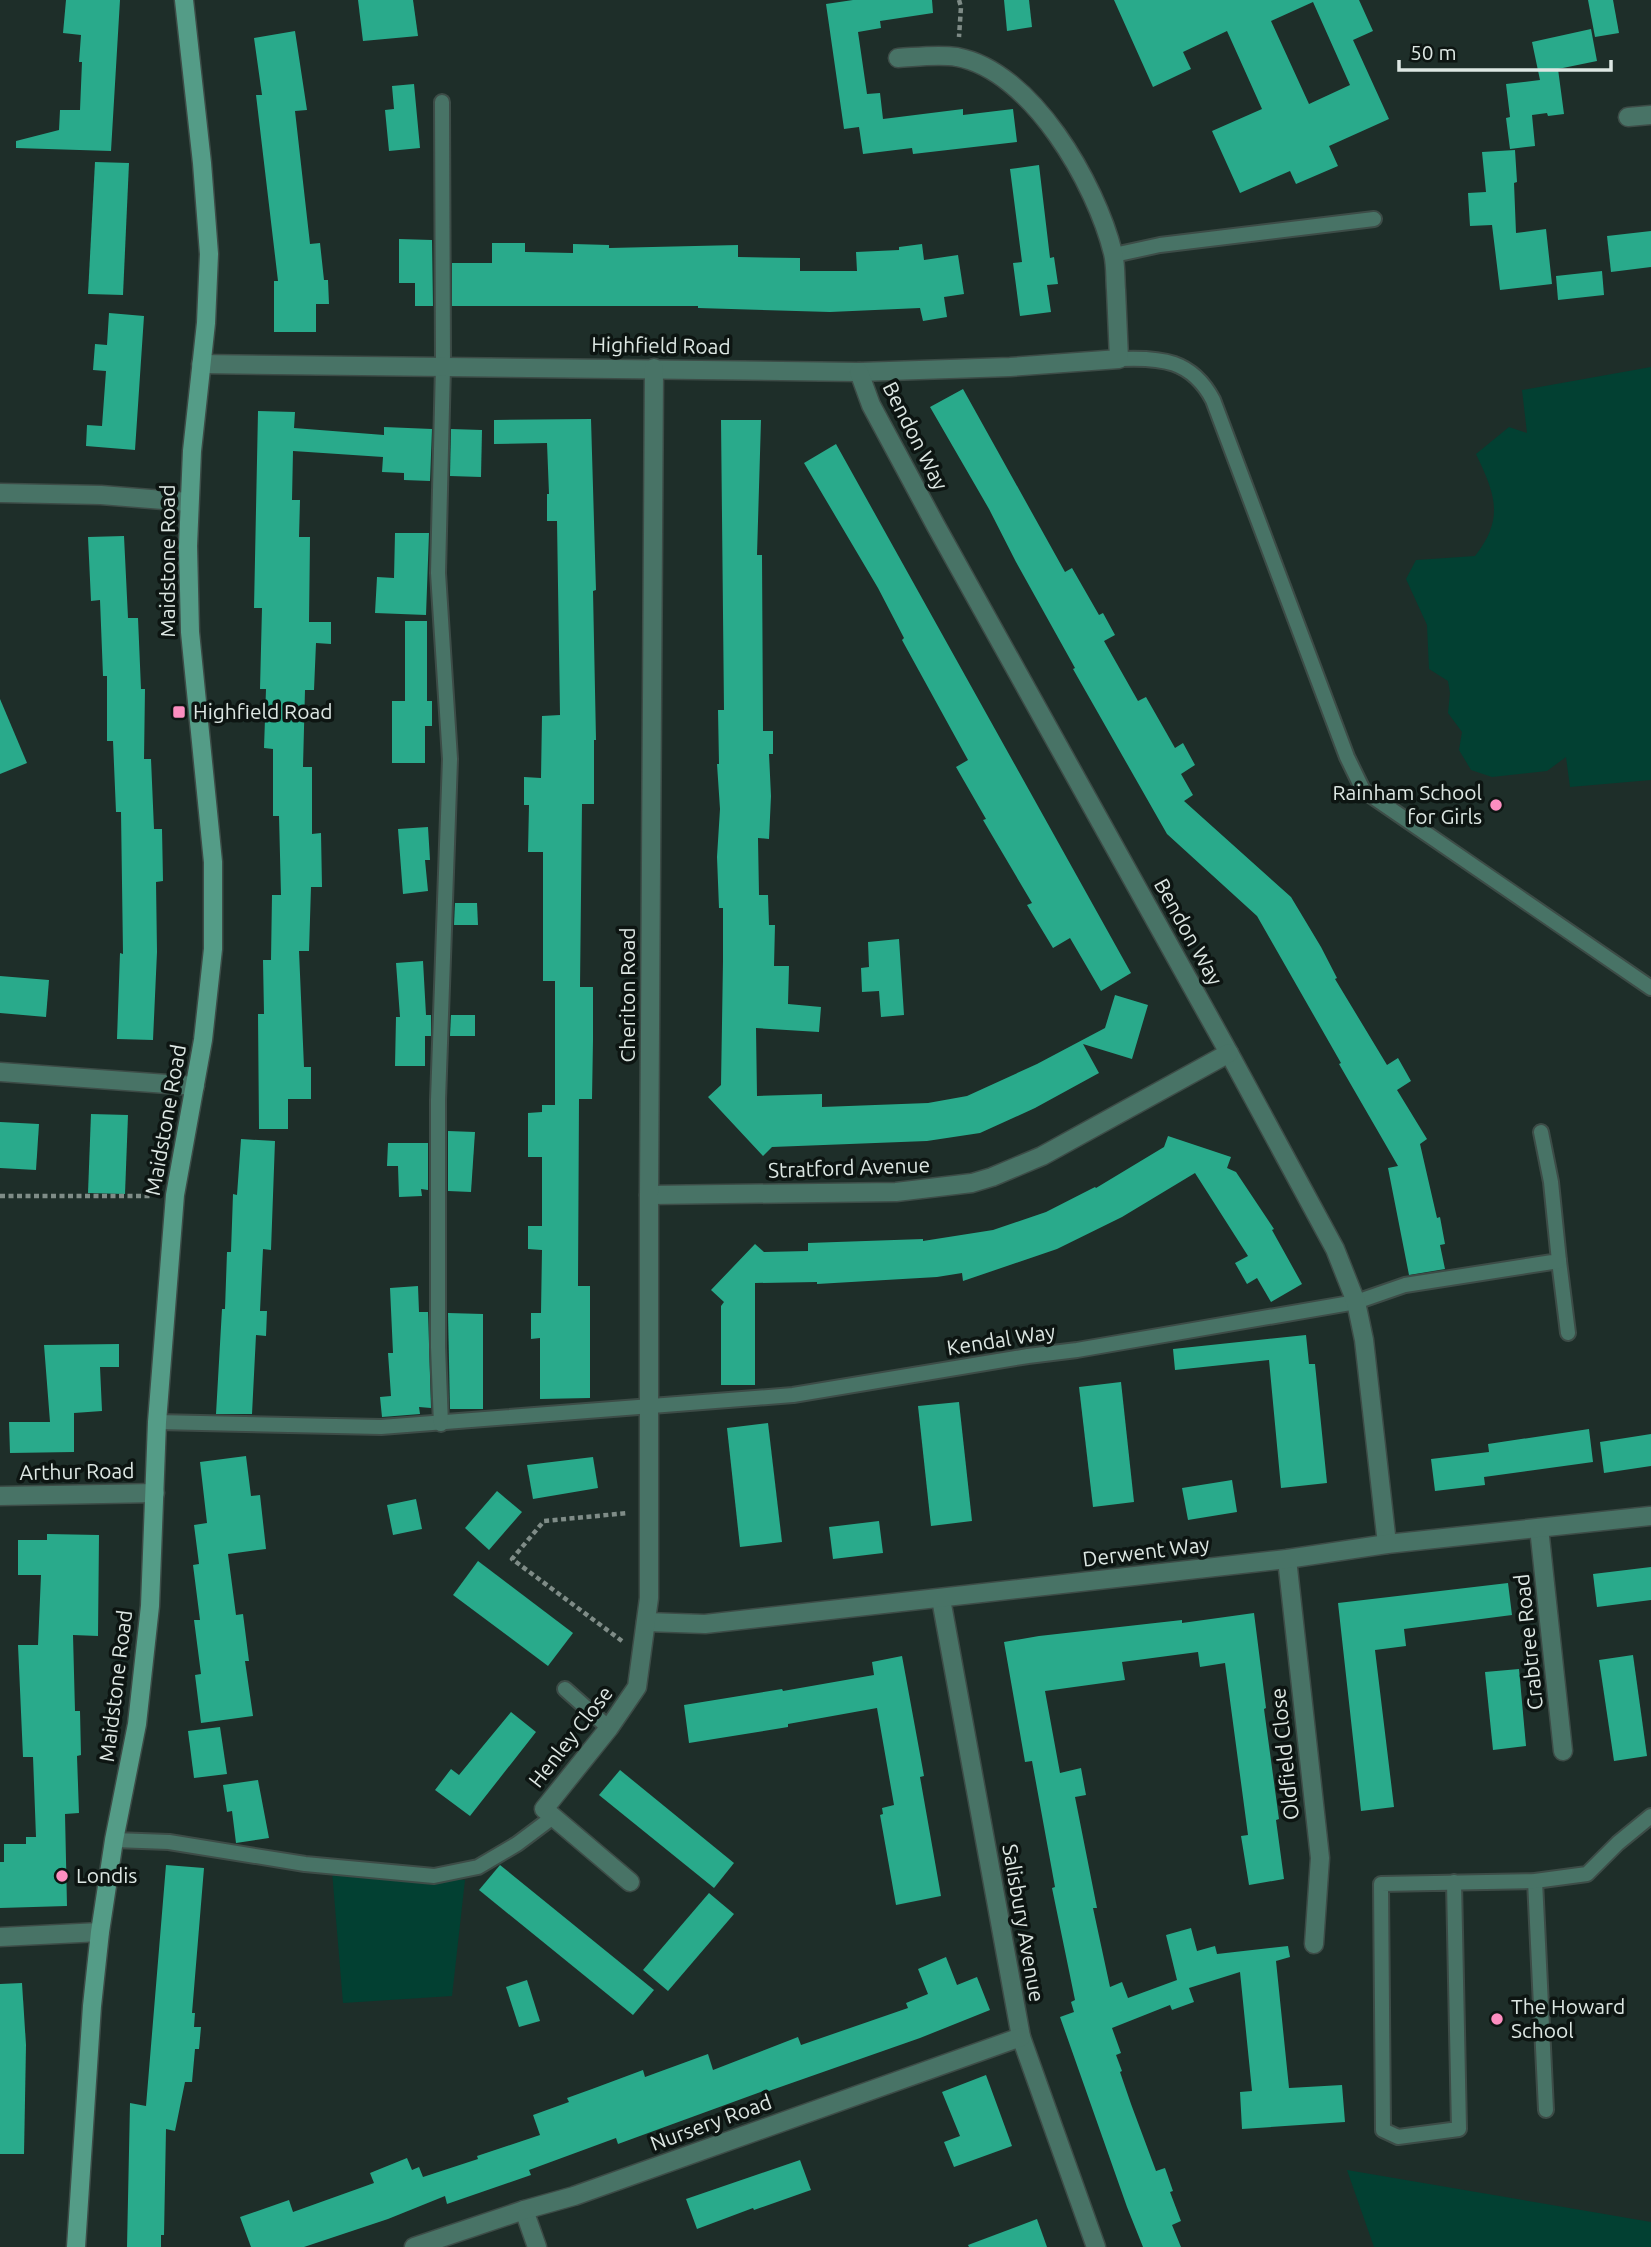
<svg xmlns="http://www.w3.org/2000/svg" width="1651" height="2247" viewBox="0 0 1651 2247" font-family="Ubuntu,sans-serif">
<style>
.green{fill:#024032}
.building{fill:#29aa8b;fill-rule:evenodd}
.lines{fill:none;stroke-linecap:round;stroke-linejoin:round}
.lane-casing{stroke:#3d4c47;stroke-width:18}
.street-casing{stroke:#3d4c47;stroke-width:21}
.secondary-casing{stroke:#3d4c47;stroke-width:21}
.path{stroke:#7f8c87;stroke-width:4.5;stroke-dasharray:5 3.5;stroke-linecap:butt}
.lane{stroke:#487366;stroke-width:14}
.street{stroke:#487366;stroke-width:18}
.secondary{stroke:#549c87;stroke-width:18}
.poi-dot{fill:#fd8ec0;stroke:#0d1512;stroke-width:2.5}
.labels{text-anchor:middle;stroke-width:7;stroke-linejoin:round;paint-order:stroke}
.street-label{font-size:21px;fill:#dde7e3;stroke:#0d1512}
.poi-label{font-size:21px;fill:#dde7e3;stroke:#0d1512;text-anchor:start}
</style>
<rect width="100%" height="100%" fill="#1e2e29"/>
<!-- green -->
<g class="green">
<path d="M 1651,367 L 1651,780 L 1570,787 L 1566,757 L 1547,771 L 1492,777 L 1471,770 L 1459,750 L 1462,732 L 1448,713 L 1450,693 L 1448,681 L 1429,669 L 1427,625 L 1406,579 L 1416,560 L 1475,556 C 1505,518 1495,494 1476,454 L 1509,427 L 1527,433 L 1522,390 Z"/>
<polygon points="332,1871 465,1880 452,1996 343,2003"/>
<polygon points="1347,2170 1651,2222 1651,2247 1374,2247"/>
</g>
<!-- building -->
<g class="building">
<polygon points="66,0 120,0 111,151 16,148 16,141 59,130 60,110 80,110 82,62 79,62 81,35 63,33"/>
<polygon points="358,0 413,0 418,36 363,41"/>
<polygon points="853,0 932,0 933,13 880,21 881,28 858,32 867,94 880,93 883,119 963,109 963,115 1013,109 1017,142 913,154 912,148 863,154 859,127 844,129 826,4"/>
<polygon points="1004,0 1029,0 1032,27 1007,31"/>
<path d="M 1114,0 L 1359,0 L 1373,31 L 1353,40 L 1389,119 L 1329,146 L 1338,166 L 1296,184 L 1290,171 L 1240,193 L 1212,131 L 1262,109 L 1227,31 L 1183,52 L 1191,69 L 1153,87 ZM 1313,2 L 1350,85 L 1309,104 L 1271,21 Z"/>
<polygon points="1588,0 1613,0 1619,33 1595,37"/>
<polygon points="1591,29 1597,61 1558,69 1564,114 1548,116 1547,113 1532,115 1535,146 1510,149 1506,118 1510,117 1506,84 1540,80 1532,42"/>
<polygon points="295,31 307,110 295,111 310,244 320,243 324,280 328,280 329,304 316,304 316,332 274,332 274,281 278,281 256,95 262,95 254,38"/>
<polygon points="414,84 420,148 389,151 385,110 394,109 392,86"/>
<polygon points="1515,150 1517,182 1514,183 1516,233 1546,229 1552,284 1500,290 1492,225 1470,226 1468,193 1486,192 1482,152"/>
<polygon points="95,162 129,163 123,295 88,294"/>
<polygon points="1039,165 1050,258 1054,257 1058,284 1047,285 1051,312 1020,316 1013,263 1022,262 1010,169"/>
<polygon points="1651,231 1651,267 1611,272 1607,236"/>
<polygon points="399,239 432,240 433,306 415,306 415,283 399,283"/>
<polygon points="492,243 525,243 525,252 573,253 573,244 609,245 609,248 738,245 738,257 800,258 800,271 857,271 856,252 899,250 899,247 922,244 924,260 958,255 964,294 944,297 947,317 923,321 920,308 830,312 698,308 698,306 452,306 452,263 492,263"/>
<polygon points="1602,271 1604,295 1558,300 1556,276"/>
<polygon points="109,313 144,316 135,450 86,446 87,425 102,426 106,371 93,370 95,344 107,345"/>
<polygon points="963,389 1065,572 1072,568 1099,615 1103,613 1115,635 1104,641 1138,701 1146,697 1175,748 1183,743 1195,765 1181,774 1193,795 1184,801 1291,897 1321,947 1337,978 1335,979 1387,1065 1398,1058 1411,1081 1397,1090 1427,1139 1420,1144 1437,1218 1440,1217 1445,1244 1440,1245 1445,1269 1409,1275 1388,1168 1398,1166 1339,1064 1341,1063 1257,916 1167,834 1073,669 1075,668 1016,562 989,509 930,407"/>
<polygon points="258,411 295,412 294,428 384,435 384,427 432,429 430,481 404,480 404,473 382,472 383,457 293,451 292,500 300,500 299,537 310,537 309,622 331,622 331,644 316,643 314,690 305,690 303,767 312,767 312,834 321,833 322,887 311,887 309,951 299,951 304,1067 311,1067 311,1099 288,1099 288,1129 259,1129 258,1014 264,1014 263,960 271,960 272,895 281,895 279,816 273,816 273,749 264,748 266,689 260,689 262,608 254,608"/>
<polygon points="591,419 596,590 593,591 596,740 594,740 594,804 582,804 580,987 593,987 593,1040 592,1099 579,1099 578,1286 590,1286 590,1398 540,1399 540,1338 531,1339 531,1313 541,1313 542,1250 528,1249 528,1226 542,1226 542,1157 528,1157 528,1113 542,1112 542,1105 555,1105 555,981 543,981 543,852 528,852 529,805 524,805 524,777 541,778 542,716 560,715 557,521 547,521 547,494 549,494 547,443 494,444 494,420"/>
<polygon points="721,420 761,420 757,555 762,555 763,731 773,731 773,754 769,754 771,796 769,839 758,838 759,895 768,895 769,925 775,925 774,966 789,966 788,1004 821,1007 819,1032 756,1028 757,1096 822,1094 822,1107 928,1103 967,1096 1037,1064 1105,1028 1115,995 1148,1005 1132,1059 1083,1044 1099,1073 1035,1108 980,1133 927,1141 772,1147 763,1156 708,1097 721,1085 723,961 723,908 719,908 717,857 720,809 717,764 719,764 718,710 724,710"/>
<polygon points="451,429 482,430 481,477 450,476"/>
<polygon points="836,444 1131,973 1101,991 1070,938 1053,948 1027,905 1032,903 983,820 986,819 956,767 968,760 902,640 904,638 878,588 804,463"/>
<polygon points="395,533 429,533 426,615 375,613 377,577 394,578"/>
<polygon points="124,536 128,618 138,618 141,689 145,689 144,759 151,759 154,829 162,829 163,881 156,882 157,952 153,1040 117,1039 120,953 123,954 121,812 116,812 113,741 107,741 107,676 103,676 100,600 91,601 88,537"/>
<polygon points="405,621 427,621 427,701 432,701 432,726 425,726 425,763 392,763 392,701 405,701"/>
<polygon points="0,699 27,763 0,774"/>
<polygon points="428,827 430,860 425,860 428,891 403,894 398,829"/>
<polygon points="455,903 477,903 478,925 454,925"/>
<polygon points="899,939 904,1015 881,1017 879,991 862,992 861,968 869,967 868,942"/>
<polygon points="423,961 426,1015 431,1015 431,1036 425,1036 425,1066 395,1066 396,1017 400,1017 396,963"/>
<polygon points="0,976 49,980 46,1017 0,1013"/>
<polygon points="451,1015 475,1015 475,1036 450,1036"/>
<polygon points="91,1114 128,1115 125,1194 88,1193"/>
<polygon points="0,1122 39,1124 36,1170 0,1168"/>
<polygon points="448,1131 475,1132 471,1192 448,1191"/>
<polygon points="1168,1136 1231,1157 1227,1168 1236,1172 1274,1229 1272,1230 1302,1284 1271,1302 1257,1278 1247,1284 1235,1263 1248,1256 1195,1173 1122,1217 1057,1249 963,1281 962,1273 937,1277 817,1284 817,1282 755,1283 755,1385 721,1385 721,1306 724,1302 711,1290 755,1244 764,1252 808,1251 808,1243 923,1239 923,1241 993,1230 1046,1212 1095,1187 1096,1188 1164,1147"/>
<polygon points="241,1139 275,1141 271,1250 263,1249 260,1311 267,1311 266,1336 256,1335 252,1414 216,1414 222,1309 225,1309 227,1252 231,1252 233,1194 237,1195"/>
<polygon points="388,1143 428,1143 428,1190 421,1189 422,1196 399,1197 398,1166 387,1166"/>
<polygon points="418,1286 419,1312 428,1312 431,1408 419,1407 420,1414 382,1417 380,1397 391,1396 388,1353 393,1353 390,1288"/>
<polygon points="448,1313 483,1314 483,1409 450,1409"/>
<polygon points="1306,1335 1309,1364 1315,1364 1327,1483 1281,1488 1269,1360 1175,1370 1173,1349"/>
<polygon points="119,1344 119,1367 100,1367 102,1411 74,1413 74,1452 10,1453 9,1422 50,1422 44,1345"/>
<polygon points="1121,1382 1134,1502 1093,1507 1079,1387"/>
<polygon points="959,1402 972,1521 931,1526 918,1406"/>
<polygon points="768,1423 782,1542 740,1547 727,1428"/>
<polygon points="1589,1429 1593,1462 1484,1477 1485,1485 1435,1491 1431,1459 1489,1452 1488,1444"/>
<polygon points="1651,1434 1651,1466 1604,1473 1600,1442"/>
<polygon points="246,1456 251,1496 260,1495 266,1549 228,1554 236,1615 243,1614 249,1661 245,1661 253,1716 201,1723 195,1675 201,1674 194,1620 200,1620 193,1565 199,1564 194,1525 207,1523 200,1462"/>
<polygon points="593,1457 598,1488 533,1499 527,1465"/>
<polygon points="1232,1480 1237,1512 1188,1520 1182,1488"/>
<polygon points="497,1491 522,1512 489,1550 465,1528"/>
<polygon points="416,1499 422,1529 393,1535 387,1505"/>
<polygon points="879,1521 883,1553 833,1559 829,1527"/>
<polygon points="47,1534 99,1535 98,1636 73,1635 75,1711 80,1711 81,1755 77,1756 79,1813 65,1814 67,1906 0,1908 0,1862 4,1862 4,1844 26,1844 26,1837 36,1837 33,1757 23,1757 18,1645 38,1645 41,1575 18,1575 18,1540 47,1540"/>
<polygon points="478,1561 573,1633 548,1666 453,1595"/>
<polygon points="1651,1567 1651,1600 1597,1607 1593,1574"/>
<polygon points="1508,1583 1512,1615 1404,1629 1406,1646 1375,1650 1394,1807 1361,1811 1338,1603"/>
<polygon points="1254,1613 1266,1708 1264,1709 1279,1819 1276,1820 1284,1879 1249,1885 1241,1836 1248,1835 1225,1663 1200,1667 1198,1652 1122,1662 1125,1680 1045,1691 1060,1773 1081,1768 1086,1795 1075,1797 1097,1908 1093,1908 1110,1987 1122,1982 1128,1998 1177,1980 1166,1935 1191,1928 1197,1951 1215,1946 1217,1954 1288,1946 1290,1957 1276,1961 1289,2088 1342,2085 1345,2122 1242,2129 1240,2092 1252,2091 1240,1972 1189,1988 1194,2002 1172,2010 1170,2005 1112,2028 1121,2053 1116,2055 1122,2071 1120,2072 1131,2104 1156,2171 1165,2168 1173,2191 1170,2192 1181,2221 1172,2225 1181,2247 1143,2247 1127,2207 1060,2017 1074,2012 1071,2002 1075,2000 1052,1888 1055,1887 1032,1761 1025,1762 1004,1642 1039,1636 1182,1620 1182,1623"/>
<polygon points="1633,1655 1647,1756 1614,1761 1599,1660"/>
<polygon points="902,1656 924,1776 920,1777 941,1896 896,1905 880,1815 883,1814 882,1808 894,1805 877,1708 788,1724 788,1727 689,1743 684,1705 782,1689 783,1691 874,1675 872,1662"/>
<polygon points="1519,1669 1526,1746 1493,1750 1485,1672"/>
<polygon points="511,1712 536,1732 470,1816 435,1790 451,1769 459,1775"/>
<polygon points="220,1727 227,1774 194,1778 188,1731"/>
<polygon points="620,1770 734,1863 714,1888 599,1795"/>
<polygon points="258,1780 269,1838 236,1843 232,1811 227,1812 223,1785"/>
<polygon points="166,1865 204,1868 192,2013 195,2013 194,2027 201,2027 199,2049 195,2049 192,2082 185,2082 175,2131 166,2129 164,2235 161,2235 161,2247 127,2247 130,2103 146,2106"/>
<polygon points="500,1865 654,1990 633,2015 479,1890"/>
<polygon points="709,1893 734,1914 668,1991 643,1970"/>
<polygon points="946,1957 957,1985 977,1977 990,2010 920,2038 766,2092 766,2090 618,2144 616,2138 529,2170 531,2175 447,2204 445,2196 388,2219 304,2247 251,2247 240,2217 289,2200 293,2212 374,2183 370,2173 407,2158 412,2170 419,2167 423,2177 478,2159 477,2156 540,2135 533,2115 569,2102 567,2098 592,2089 643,2070 645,2077 708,2054 713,2070 798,2037 801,2045 908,2008 906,2003 928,1994 918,1969"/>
<polygon points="527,1980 540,2021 519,2027 506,1987"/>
<polygon points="22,1983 26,2045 24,2154 0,2154 0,1984"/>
<polygon points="986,2075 1012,2146 954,2167 944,2142 960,2136 942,2092"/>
<polygon points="800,2160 811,2190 754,2210 753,2208 697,2229 686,2199"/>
<polygon points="1037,2219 1047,2247 969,2247 968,2245"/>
</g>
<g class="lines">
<!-- lane casing -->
<g class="lane-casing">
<g id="lane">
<polyline points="1114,255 1160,245 1374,219"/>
<path d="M 1119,359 C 1161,357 1192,360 1213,400 L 1347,757 L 1363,790 L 1651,988"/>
<polyline points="1559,1261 1568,1333"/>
<polyline points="157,1422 381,1427 793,1395 1028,1356 1077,1350 1356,1302 1405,1285 1559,1261 1551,1182 1541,1132"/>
<polyline points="441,1424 438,1347 438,1100 450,759 438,573 443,366 442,102"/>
<polyline points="565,1689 609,1728"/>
<polyline points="114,1840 169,1842 305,1864 434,1876 478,1867 517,1844 553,1817"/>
<polyline points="1535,1881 1546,2110"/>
<polyline points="1454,1882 1459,2129 1398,2137 1383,2130 1381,1884 1535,1881 1587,1874 1618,1843 1651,1816"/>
</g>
</g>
<!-- street casing -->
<g class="street-casing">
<g id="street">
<polyline points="1628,117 1651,115"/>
<path d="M 201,364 L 859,372 L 1010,367 L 1119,359 C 1118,336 1117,313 1116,290 C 1115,278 1116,265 1113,253 C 1096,184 1032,71 957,57 C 938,54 917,57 898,58"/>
<polyline points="859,372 871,405 936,526 1229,1053 1335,1249 1356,1302 1364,1340 1387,1544"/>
<polyline points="0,493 101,495 188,502"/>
<polyline points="0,1072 195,1086"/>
<polyline points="649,1195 896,1192 972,1183 992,1177 1042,1156 1229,1053"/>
<polyline points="0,1496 155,1493"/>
<polyline points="1539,1528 1563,1751"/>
<polyline points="1287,1559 1320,1858 1314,1944"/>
<polyline points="941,1599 1021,2037 1096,2247"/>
<polyline points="646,1622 705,1624 1287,1559 1387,1544 1650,1516"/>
<polyline points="630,1882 544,1809 609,1728 637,1687 649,1598 649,1195 654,368"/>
<polyline points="0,1937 100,1932"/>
<polyline points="524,2210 537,2247"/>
<polyline points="414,2247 524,2210 574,2196 1021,2037"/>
</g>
</g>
<!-- secondary casing -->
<g class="secondary-casing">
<polyline id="secondary" points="76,2247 92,2006 100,1932 114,1840 137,1724 150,1606 157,1422 175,1195 203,1040 213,949 213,862 190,632 188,546 192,451 206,323 209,254 202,163 184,0"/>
</g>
<!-- path -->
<g class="path">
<polyline points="959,0 961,7 959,37"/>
<polyline points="0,1196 153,1196"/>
<polyline points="622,1641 512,1559 544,1521 628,1513"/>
</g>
<!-- lane -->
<use href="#lane" class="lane"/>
<!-- street -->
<use href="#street" class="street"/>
<!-- secondary -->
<use href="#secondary" class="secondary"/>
</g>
<!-- markers -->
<g class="poi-dot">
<rect x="172" y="705" width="14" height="14" rx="3.5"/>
<circle cx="1496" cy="805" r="7"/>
<circle cx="62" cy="1876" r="7"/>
<circle cx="1497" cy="2019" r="7"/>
</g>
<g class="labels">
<!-- street labels -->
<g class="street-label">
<text transform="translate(661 346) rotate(1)" y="7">Highfield Road</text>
<text transform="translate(915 436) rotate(63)" y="7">Bendon Way</text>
<text transform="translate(168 561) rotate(-90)" y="7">Maidstone Road</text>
<text transform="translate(1188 932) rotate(61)" y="7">Bendon Way</text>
<text transform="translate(628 995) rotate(-90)" y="7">Cheriton Road</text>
<text transform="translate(166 1120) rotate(-80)" y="7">Maidstone Road</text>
<text transform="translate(849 1168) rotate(-2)" y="7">Stratford Avenue</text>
<text transform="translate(1001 1340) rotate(-9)" y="7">Kendal Way</text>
<text transform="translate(77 1472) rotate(-1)" y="7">Arthur Road</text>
<text transform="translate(1146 1552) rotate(-7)" y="7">Derwent Way</text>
<text transform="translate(1529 1642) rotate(-96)" y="7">Crabtree Road</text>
<text transform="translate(116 1686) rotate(-83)" y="7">Maidstone Road</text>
<text transform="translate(571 1737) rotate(-52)" y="7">Henley Close</text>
<text transform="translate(1285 1754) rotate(-96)" y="7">Oldfield Close</text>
<text transform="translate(1023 1923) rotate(80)" y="7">Salisbury Avenue</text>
<text transform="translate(711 2123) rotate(-20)" y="7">Nursery Road</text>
</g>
<!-- poi labels -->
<g class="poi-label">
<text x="193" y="719">Highfield Road</text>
<text x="1482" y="800" text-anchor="end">Rainham School<tspan x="1482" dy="24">for Girls</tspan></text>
<text x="76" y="1883">Londis</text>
<text x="1511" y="2014">The Howard<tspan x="1511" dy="24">School</tspan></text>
</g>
</g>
<!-- scale -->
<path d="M1399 60v10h212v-10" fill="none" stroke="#dde7e3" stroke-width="3.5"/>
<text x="1410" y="60" font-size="21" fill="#dde7e3" stroke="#0d1512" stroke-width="5" paint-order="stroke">50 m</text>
</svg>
